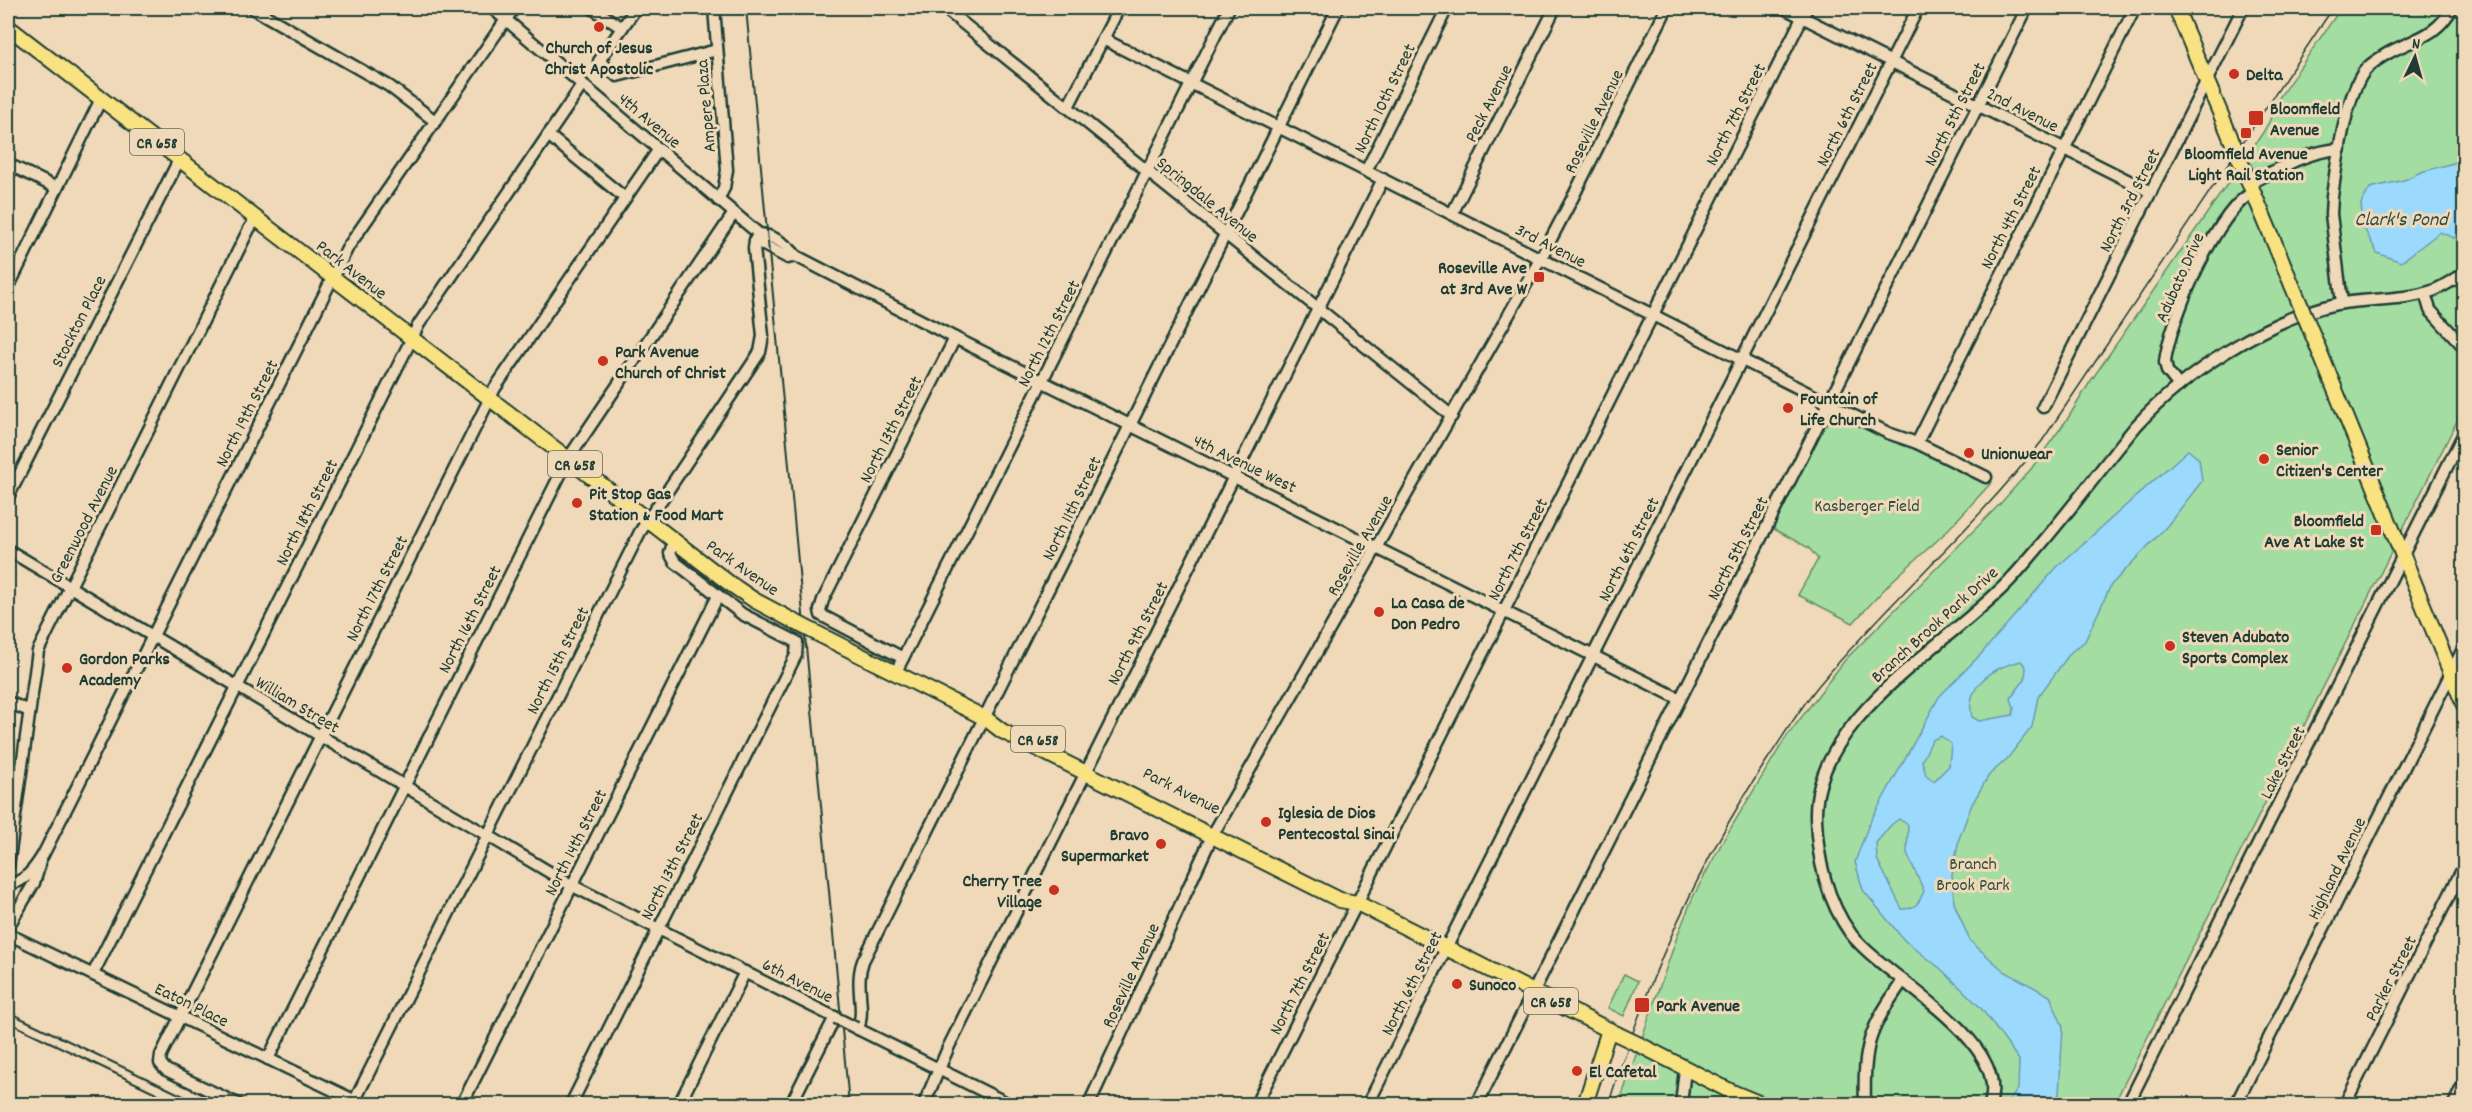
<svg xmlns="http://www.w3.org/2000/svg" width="2472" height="1112" viewBox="0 0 2472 1112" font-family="Dekko,sans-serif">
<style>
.green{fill:#a4dda1;stroke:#628d6a;stroke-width:1.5}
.water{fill:#9bdafd;stroke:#699bad;stroke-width:1.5;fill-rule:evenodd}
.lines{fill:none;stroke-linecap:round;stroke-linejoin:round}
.minor-casing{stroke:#1f3d34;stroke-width:15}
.major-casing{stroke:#1f3d34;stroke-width:18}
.minor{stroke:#efd9b8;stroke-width:10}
.major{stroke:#f8e281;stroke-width:14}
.tram{stroke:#1f3d34;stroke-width:1.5}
.rail{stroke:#1f3d34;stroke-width:2}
.minor-bridge-casing{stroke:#1f3d34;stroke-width:15;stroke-linecap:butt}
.major-bridge-casing{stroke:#1f3d34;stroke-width:18;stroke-linecap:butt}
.minor-bridge{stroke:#efd9b8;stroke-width:10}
.major-bridge{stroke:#f8e281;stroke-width:14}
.poi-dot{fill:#c8321e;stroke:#efd9b8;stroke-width:2}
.labels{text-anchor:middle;stroke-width:6;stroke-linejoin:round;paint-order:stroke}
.shield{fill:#efd9b8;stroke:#5d6c5c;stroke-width:1.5}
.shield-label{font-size:16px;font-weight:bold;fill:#1f3d34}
.poi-label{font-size:18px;font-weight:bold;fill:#1f3d34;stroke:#efd9b8;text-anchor:start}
.street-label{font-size:18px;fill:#1f3d34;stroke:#efd9b8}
.park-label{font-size:18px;fill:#2c4d3f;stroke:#efd9b8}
.water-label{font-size:20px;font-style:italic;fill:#2b4d48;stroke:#efd9b8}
</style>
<rect width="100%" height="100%" fill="#efd9b8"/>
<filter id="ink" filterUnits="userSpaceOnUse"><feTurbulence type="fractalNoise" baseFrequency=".0167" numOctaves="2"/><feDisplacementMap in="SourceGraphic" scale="12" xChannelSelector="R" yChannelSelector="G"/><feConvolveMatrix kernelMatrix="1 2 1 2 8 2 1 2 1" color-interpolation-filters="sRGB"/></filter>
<g filter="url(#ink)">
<!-- green -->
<g class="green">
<polygon points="2341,8 2464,8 2464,407 2114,1104 1619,1104 1678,934 1693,897 1724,839 1785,739 1845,660 2000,504 2031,469 2068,418 2090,382 2262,134 2270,120 2274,105"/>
<polygon points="1831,407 1992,482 1943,535 1892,581 1853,623 1798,595 1818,559 1809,548 1768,526"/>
<polygon points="1624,974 1638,981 1624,1016 1608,1008"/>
</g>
<!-- water -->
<g class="water">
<polygon points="2464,151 2464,228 2454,238 2440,232 2401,262 2377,253 2363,226 2361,204 2370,188 2404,180 2421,172 2457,162"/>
<path d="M 2188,450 L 2199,459 L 2202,481 L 2167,526 L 2111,585 L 2085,641 L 2071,652 L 2038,697 L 2032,727 L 2007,759 L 1989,775 L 1972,804 L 1959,839 L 1952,875 L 1954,903 L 1970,941 L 2004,971 L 2050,996 L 2063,1027 L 2059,1094 L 2052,1104 L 2007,1104 L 2018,1089 L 2019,1060 L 1981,1008 L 1941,969 L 1904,940 L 1863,890 L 1855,862 L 1869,824 L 1939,697 L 1981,654 L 2057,567 ZM 2021,661 L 2026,667 L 2025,679 L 2011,698 L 2014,708 L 2013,715 L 1979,721 L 1972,717 C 1964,685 1994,667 2021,661 ZM 1941,736 L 1951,744 L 1949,766 L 1934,781 L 1926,775 L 1922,761 L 1932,740 ZM 1899,819 L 1908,825 L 1907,853 L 1924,891 C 1919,903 1916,909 1902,909 L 1877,859 L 1876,843 L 1891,825 Z"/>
</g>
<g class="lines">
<!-- minor casing -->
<g class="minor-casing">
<g id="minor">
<polyline points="252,8 389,86 435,121"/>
<polyline points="492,8 759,234 762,244 788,258 796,256"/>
<polyline points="592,8 622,28"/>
<polyline points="636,8 599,61 617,76 717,50"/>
<polyline points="714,8 727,170 724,188 718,200"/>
<polyline points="944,8 1452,416"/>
<polyline points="1784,8 2151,192"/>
<polyline points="1103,39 1888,433 1917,443 1986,477"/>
<polyline points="1068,107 1119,8"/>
<polyline points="548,135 625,198"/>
<polyline points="8,164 57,188"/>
<polyline points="1366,171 1447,8"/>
<path d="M 2250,183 C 2279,169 2307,151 2340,149"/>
<polyline points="1452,214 1555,8"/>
<path d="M 759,234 C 772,235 788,245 796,256 L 955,338 L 1680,699"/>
<polyline points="8,288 101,99"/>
<polyline points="2425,293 2430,310 2464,347"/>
<path d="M 2342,303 L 2331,214 L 2332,197 C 2336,166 2346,90 2367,68 C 2373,62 2383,56 2390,52 C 2416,38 2437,36 2452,8"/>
<path d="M 2179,386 L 2167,371 L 2165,362 C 2169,323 2217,208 2254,192"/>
<polyline points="2043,407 2243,8"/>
<polyline points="1917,443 2135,8"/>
<polyline points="8,497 179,160"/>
<polyline points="8,550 571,885 836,1018"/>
<polyline points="903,658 821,615 820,610 823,600 955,338"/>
<polyline points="896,672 1229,8"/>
<polyline points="8,702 29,711"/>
<polyline points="8,866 38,651 249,229 256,219"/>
<path d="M 8,884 C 25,883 35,868 43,855 L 348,247 L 514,8"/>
<polyline points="8,927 34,883 40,864"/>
<polyline points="8,934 362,1104"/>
<polyline points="93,974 419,324 583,84"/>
<polyline points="856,1028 1009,1104"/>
<path d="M 858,1029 C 866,1008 854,985 863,961 L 1338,8"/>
<polyline points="268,1059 568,459 734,213"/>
<polyline points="238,1104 166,1070 160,1063 161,1055 495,388 659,149"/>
<polyline points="353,1104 640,532 760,352 763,336 754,248 755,240 759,234"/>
<polyline points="462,1104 718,596"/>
<polyline points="571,1104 796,655 797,642 742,614 675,562 670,553 674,540"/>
<polyline points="679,1104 745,972"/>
<polyline points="791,1104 835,1017"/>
<polyline points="924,1104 949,1046 1383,179"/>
<polyline points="1089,1104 1212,836 1541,258 1573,197 1667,8"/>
<polyline points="1256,1104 1807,8"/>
<polyline points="1368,1104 1918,8"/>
<polyline points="1477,1104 2027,8"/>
<polyline points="1681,1104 1685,1069"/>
<path d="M 1865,1104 C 1863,1045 1869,1030 1902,982"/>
<path d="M 1990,1104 C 2011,1040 1886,979 1851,934 C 1827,901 1817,858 1816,818 C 1813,718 1949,645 2010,580 C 2055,531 2094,477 2136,426 C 2183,374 2268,318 2337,304 C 2368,298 2403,301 2432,291 C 2444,287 2454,279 2464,273"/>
<polyline points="2128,1104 2464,433"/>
<polyline points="2236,1104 2464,647"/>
<polyline points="2345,1104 2464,866"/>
<polyline points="2454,1104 2464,1083"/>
</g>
</g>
<!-- major casing -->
<g class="major-casing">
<g id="major">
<polyline points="2176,8 2232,141"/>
<polyline points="8,27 729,583 754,600 797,623"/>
<polyline points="2239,158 2292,285"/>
<polyline points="2316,343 2464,705"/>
<polyline points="822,636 985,718 1002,731 1340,900 1357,903 1617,1034"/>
<polyline points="1640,1045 1732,1092 1761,1104"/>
<polyline points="1585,1104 1609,1030"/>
</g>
</g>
<!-- minor -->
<use href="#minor" class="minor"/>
<!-- major -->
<use href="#major" class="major"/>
<!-- tram -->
<path class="tram" d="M 1609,1104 C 1614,1084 1622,1064 1629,1044 C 1663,944 1709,848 1767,760 C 1784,735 1800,708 1819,685 C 1890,600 1974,528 2042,441 L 2333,8"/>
<!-- rail -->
<g class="rail">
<polyline points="746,8 849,1104"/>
<polyline points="8,1012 200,1104"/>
<polyline points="8,1022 179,1104"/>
</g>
<!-- minor-bridge casing -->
<g class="minor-bridge-casing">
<polyline id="minor-bridge" points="836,1018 856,1028"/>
</g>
<!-- major-bridge casing -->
<g class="major-bridge-casing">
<g id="major-bridge">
<polyline points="2232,141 2239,158"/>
<polyline points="2292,285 2316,343"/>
<polyline points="797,623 822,636"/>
<polyline points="1617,1034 1640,1045"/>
</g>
</g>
<!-- minor-bridge -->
<use href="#minor-bridge" class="minor-bridge"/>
<!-- major-bridge -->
<use href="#major-bridge" class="major-bridge"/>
</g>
</g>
<!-- markers -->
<g class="poi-dot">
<circle cx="599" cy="27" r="6"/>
<circle cx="2234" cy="74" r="6"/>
<rect x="2248" y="110" width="16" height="16" rx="3"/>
<rect x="2240" y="127" width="12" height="12" rx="3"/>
<rect x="1533" y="271" width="12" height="12" rx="3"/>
<circle cx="603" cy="361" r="6"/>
<circle cx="1788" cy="408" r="6"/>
<circle cx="1969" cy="453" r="6"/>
<circle cx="2264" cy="459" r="6"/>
<circle cx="577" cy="503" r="6"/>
<rect x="2370" y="524" width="12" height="12" rx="3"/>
<circle cx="1379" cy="612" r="6"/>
<circle cx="2170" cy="646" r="6"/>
<circle cx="67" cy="668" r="6"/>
<circle cx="1266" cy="822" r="6"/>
<circle cx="1161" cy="844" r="6"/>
<circle cx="1054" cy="890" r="6"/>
<circle cx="1457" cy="984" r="6"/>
<rect x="1634" y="997" width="16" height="16" rx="3"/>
<circle cx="1577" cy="1071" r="6"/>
</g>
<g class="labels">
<!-- shield labels -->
<g class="shield">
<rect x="130" y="129" width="54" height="26" rx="4.5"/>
<rect x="548" y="451" width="54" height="26" rx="4.5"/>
<rect x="1011" y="726" width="54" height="26" rx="4.5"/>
<rect x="1524" y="988" width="54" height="26" rx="4.5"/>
</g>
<g class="shield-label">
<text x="157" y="148">CR 658</text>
<text x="575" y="470">CR 658</text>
<text x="1038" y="745">CR 658</text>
<text x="1551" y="1007">CR 658</text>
</g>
<!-- poi labels -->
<g class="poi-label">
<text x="599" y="53" text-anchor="middle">Church of Jesus<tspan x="599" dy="21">Christ Apostolic</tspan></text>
<text x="2246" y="80">Delta</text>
<text x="2270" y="114">Bloomfield<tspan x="2270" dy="21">Avenue</tspan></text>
<text x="2246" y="159" text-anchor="middle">Bloomfield Avenue<tspan x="2246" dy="21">Light Rail Station</tspan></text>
<text x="1527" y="273" text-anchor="end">Roseville Ave<tspan x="1527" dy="21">at 3rd Ave W</tspan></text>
<text x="615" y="357">Park Avenue<tspan x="615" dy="21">Church of Christ</tspan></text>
<text x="1800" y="404">Fountain of<tspan x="1800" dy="21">Life Church</tspan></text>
<text x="2276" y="455">Senior<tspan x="2276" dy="21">Citizen's Center</tspan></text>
<text x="1981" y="459">Unionwear</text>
<text x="589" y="499">Pit Stop Gas<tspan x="589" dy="21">Station &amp; Food Mart</tspan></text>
<text x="2364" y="526" text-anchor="end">Bloomfield<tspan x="2364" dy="21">Ave At Lake St</tspan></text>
<text x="1391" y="608">La Casa de<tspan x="1391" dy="21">Don Pedro</tspan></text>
<text x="2182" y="642">Steven Adubato<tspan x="2182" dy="21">Sports Complex</tspan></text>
<text x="79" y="664">Gordon Parks<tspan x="79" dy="21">Academy</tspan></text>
<text x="1278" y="818">Iglesia de Dios<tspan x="1278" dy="21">Pentecostal Sinai</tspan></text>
<text x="1149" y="840" text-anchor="end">Bravo<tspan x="1149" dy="21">Supermarket</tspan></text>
<text x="1042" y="886" text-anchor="end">Cherry Tree<tspan x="1042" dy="21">Village</tspan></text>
<text x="1469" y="990">Sunoco</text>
<text x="1656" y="1011">Park Avenue</text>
<text x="1589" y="1077">El Cafetal</text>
</g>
<!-- street labels -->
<g class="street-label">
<text transform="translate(1384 98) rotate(-64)" y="6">North 10th Street</text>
<text transform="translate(1488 103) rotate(-63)" y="6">Peck Avenue</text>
<text transform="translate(705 106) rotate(-95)" y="6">Ampere Plaza</text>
<text transform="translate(2023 109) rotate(27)" y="6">2nd Avenue</text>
<text transform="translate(1735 114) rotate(-63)" y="6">North 7th Street</text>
<text transform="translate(1846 114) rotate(-63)" y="6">North 6th Street</text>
<text transform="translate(1954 114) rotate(-63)" y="6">North 5th Street</text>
<text transform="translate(650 120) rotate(40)" y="6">4th Avenue</text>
<text transform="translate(1593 121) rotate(-64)" y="6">Roseville Avenue</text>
<text transform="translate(1208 199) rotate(39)" y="6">Springdale Avenue</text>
<text transform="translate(2129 200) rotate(-63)" y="6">North 3rd Street</text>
<text transform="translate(2010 217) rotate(-63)" y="6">North 4th Street</text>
<text transform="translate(1551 245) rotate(27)" y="6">3rd Avenue</text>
<text transform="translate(352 269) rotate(38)" y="6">Park Avenue</text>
<text transform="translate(2179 277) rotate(-66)" y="6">Adubato Drive</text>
<text transform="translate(78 321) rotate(-63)" y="6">Stockton Place</text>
<text transform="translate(1048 333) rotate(-63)" y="6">North 12th Street</text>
<text transform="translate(246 413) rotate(-63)" y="6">North 19th Street</text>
<text transform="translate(890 429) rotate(-63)" y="6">North 13th Street</text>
<text transform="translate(1245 463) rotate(26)" y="6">4th Avenue West</text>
<text transform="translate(1071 508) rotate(-64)" y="6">North 11th Street</text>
<text transform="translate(306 512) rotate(-63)" y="6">North 18th Street</text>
<text transform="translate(83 524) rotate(-63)" y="6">Greenwood Avenue</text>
<text transform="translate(1359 545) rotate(-60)" y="6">Roseville Avenue</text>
<text transform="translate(1737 548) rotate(-63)" y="6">North 5th Street</text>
<text transform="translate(1517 549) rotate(-63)" y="6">North 7th Street</text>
<text transform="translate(1628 549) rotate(-63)" y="6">North 6th Street</text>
<text transform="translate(743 567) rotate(35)" y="6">Park Avenue</text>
<text transform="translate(376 588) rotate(-63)" y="6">North 17th Street</text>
<text transform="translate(469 619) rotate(-63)" y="6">North 16th Street</text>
<text transform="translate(1934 624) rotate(-42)" y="6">Branch Brook Park Drive</text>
<text transform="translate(1137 633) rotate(-63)" y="6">North 9th Street</text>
<text transform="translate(557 660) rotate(-63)" y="6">North 15th Street</text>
<text transform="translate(298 704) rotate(31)" y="6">William Street</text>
<text transform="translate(2282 762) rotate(-63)" y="6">Lake Street</text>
<text transform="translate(1182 790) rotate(27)" y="6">Park Avenue</text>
<text transform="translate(575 842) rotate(-63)" y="6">North 14th Street</text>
<text transform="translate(671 866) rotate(-63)" y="6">North 13th Street</text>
<text transform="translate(2336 868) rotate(-64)" y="6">Highland Avenue</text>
<text transform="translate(1130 975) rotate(-65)" y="6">Roseville Avenue</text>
<text transform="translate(2390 978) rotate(-63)" y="6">Parker Street</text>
<text transform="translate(798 980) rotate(27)" y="6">6th Avenue</text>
<text transform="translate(1299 983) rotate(-63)" y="6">North 7th Street</text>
<text transform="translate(1411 983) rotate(-63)" y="6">North 6th Street</text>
<text transform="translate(192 1004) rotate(26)" y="6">Eaton Place</text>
</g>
<!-- park labels -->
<g class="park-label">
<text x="1867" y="511">Kasberger Field</text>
<text x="1973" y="869">Branch<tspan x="1973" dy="21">Brook Park</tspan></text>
</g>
<!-- water labels -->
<g class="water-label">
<text x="2401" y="225">Clark's Pond</text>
</g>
</g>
<!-- margin -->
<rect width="2472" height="1112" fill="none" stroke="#efd9b8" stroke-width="30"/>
<rect x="15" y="15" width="2442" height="1082" fill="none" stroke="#1f3d34" stroke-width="2" filter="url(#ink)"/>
<!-- north arrow -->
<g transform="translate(2415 57) rotate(5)" stroke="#efd9b8" stroke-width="4.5" paint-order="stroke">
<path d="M0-4.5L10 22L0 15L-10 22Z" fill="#1f3d34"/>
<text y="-9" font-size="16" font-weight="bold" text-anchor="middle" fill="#1f3d34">N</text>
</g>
</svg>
